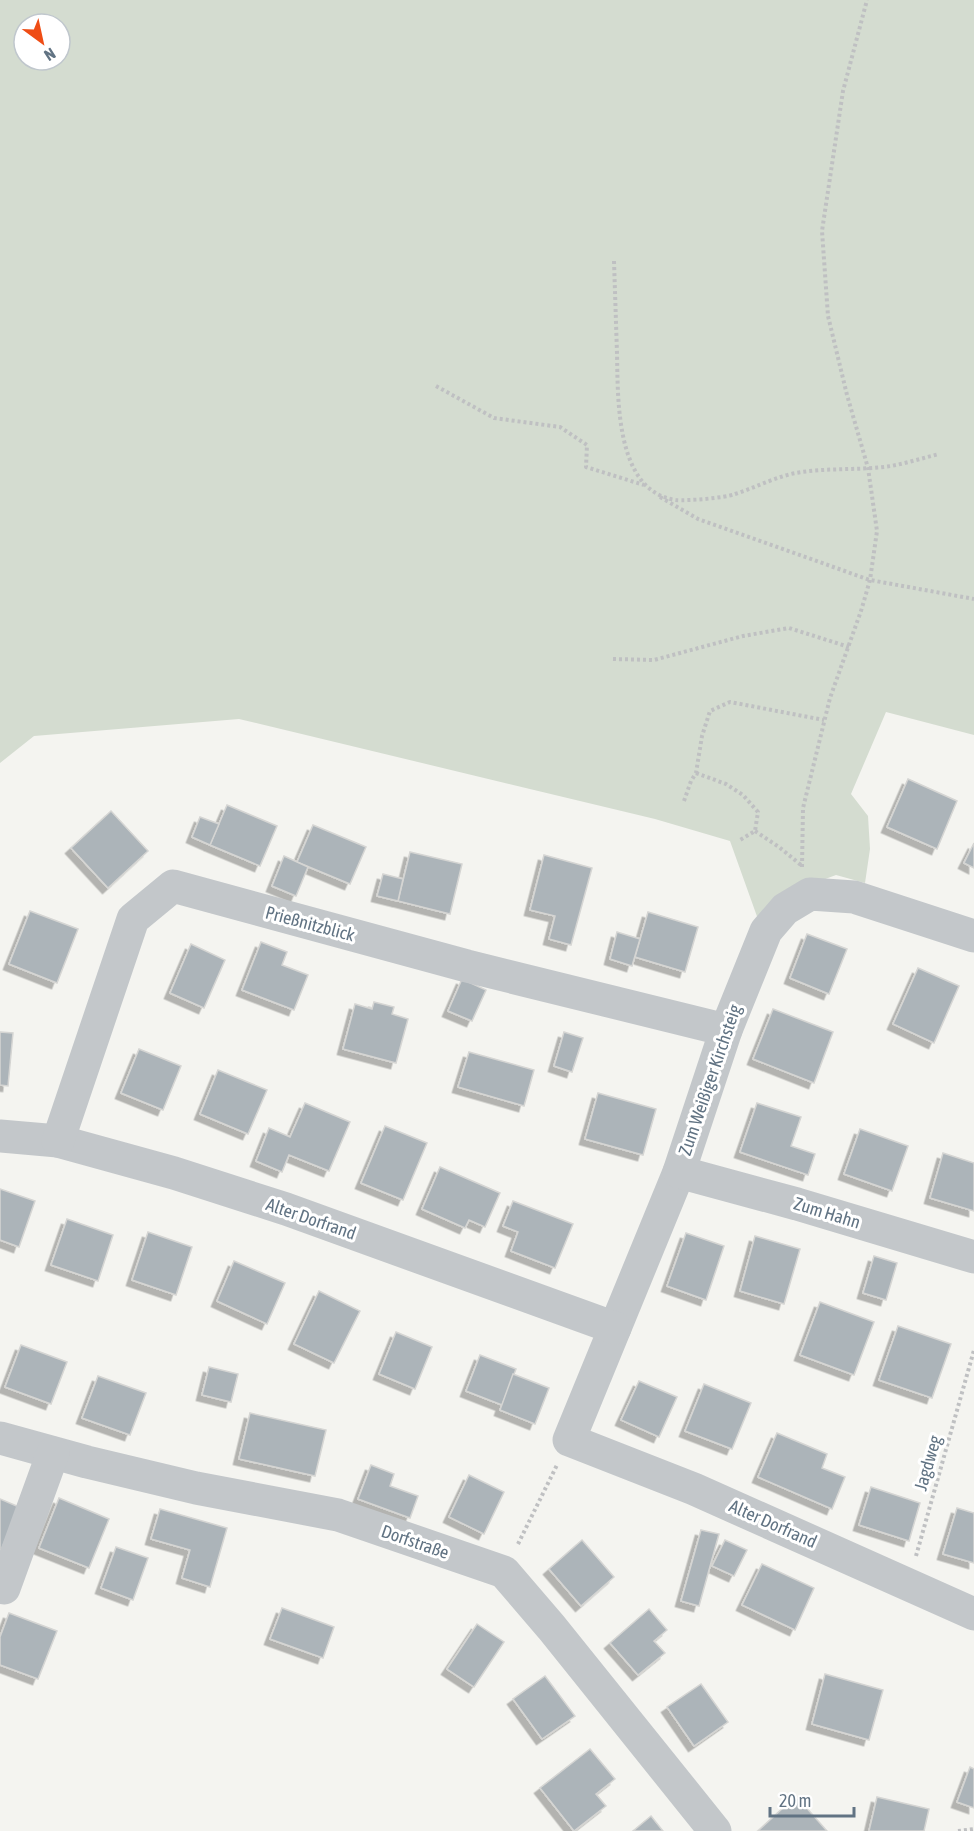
<svg xmlns="http://www.w3.org/2000/svg" width="974" height="1831" viewBox="0 0 974 1831" font-family="'Asap Condensed',sans-serif">
<style>
.green{fill:#d4dcd0;fill-rule:evenodd}
.building{fill:#acb4b9;stroke:#d5d5d3;stroke-width:1.5;filter:url(#shadow)}
.lines{fill:none;stroke-linecap:round;stroke-linejoin:round}
.path{stroke:#bfc0c2;stroke-width:4;stroke-dasharray:3 3;stroke-linecap:butt}
.minor{stroke:#c3c7ca;stroke-width:33}
.labels{text-anchor:middle;stroke-width:6;stroke-linejoin:round;paint-order:stroke}
.street-label{font-size:18px;fill:#617383;stroke:#fff}
</style>
<defs>
<filter id="shadow"><feDropShadow dx="-5.5" dy="5.5" stdDeviation="0" flood-color="#0004"/></filter>
</defs>
<rect width="100%" height="100%" fill="#f4f4f0"/>
<!-- green -->
<path class="green" d="M 0,0 L 974,0 L 974,735 L 886,712 L 851,794 L 868,816 L 870,849 L 865,883 L 836,875 L 793,891 L 759,922 L 730,841 L 655,819 L 239,719 L 34,736 L 0,763 ZM 24,24 L 60,24 L 60,60 L 24,60 Z"/>
<!-- building -->
<g class="building">
<polygon points="908,779 957,801 937,849 887,827"/>
<polygon points="227,805 277,826 260,866 210,845"/>
<polygon points="111,811 148,851 108,888 71,848"/>
<polygon points="200,817 219,824 210,845 192,837"/>
<polygon points="313,825 366,847 350,884 297,862"/>
<polygon points="974,843 974,868 964,863"/>
<polygon points="410,852 462,864 450,914 398,901"/>
<polygon points="544,855 592,868 571,945 549,939 555,916 530,910"/>
<polygon points="284,856 308,867 296,896 272,886"/>
<polygon points="383,874 403,879 398,901 377,896"/>
<polygon points="30,911 78,929 57,983 9,964"/>
<polygon points="648,912 698,927 685,972 635,957"/>
<polygon points="617,932 640,939 632,966 610,959"/>
<polygon points="807,934 847,949 829,994 790,978"/>
<polygon points="261,942 287,952 282,965 308,975 294,1010 242,990"/>
<polygon points="191,944 225,960 204,1008 170,993"/>
<polygon points="918,968 959,986 934,1043 893,1024"/>
<polygon points="462,979 486,990 472,1021 448,1011"/>
<polygon points="374,1002 394,1007 392,1014 408,1019 396,1063 343,1049 355,1004 372,1009"/>
<polygon points="773,1009 833,1032 814,1083 753,1059"/>
<polygon points="0,1032 13,1033 8,1086 0,1085"/>
<polygon points="564,1032 583,1038 572,1072 554,1066"/>
<polygon points="139,1049 181,1066 163,1110 121,1093"/>
<polygon points="469,1052 534,1070 524,1106 458,1087"/>
<polygon points="218,1070 267,1090 248,1134 200,1114"/>
<polygon points="598,1093 656,1109 643,1155 585,1139"/>
<polygon points="305,1103 350,1122 329,1171 289,1155 282,1172 256,1161 269,1128 290,1137"/>
<polygon points="757,1103 801,1117 791,1146 815,1154 808,1175 740,1152"/>
<polygon points="385,1126 427,1143 403,1200 361,1183"/>
<polygon points="860,1129 908,1146 892,1191 844,1174"/>
<polygon points="943,1153 974,1163 974,1211 930,1198"/>
<polygon points="440,1167 500,1193 485,1227 469,1220 465,1228 422,1209"/>
<polygon points="0,1189 35,1201 19,1247 0,1240"/>
<polygon points="513,1201 573,1224 555,1268 511,1251 518,1232 503,1226"/>
<polygon points="67,1219 113,1235 98,1281 51,1265"/>
<polygon points="148,1232 192,1247 176,1295 132,1280"/>
<polygon points="686,1233 724,1246 706,1300 667,1286"/>
<polygon points="755,1236 800,1249 784,1304 740,1291"/>
<polygon points="874,1256 897,1263 886,1300 863,1293"/>
<polygon points="234,1261 285,1283 267,1324 217,1301"/>
<polygon points="319,1291 360,1311 334,1363 294,1344"/>
<polygon points="820,1302 874,1322 854,1375 800,1355"/>
<polygon points="898,1326 951,1344 932,1398 879,1380"/>
<polygon points="396,1332 432,1347 415,1389 379,1374"/>
<polygon points="21,1345 67,1362 51,1404 5,1387"/>
<polygon points="480,1355 516,1369 502,1405 466,1391"/>
<polygon points="209,1367 238,1374 231,1402 202,1395"/>
<polygon points="513,1374 549,1388 535,1424 500,1410"/>
<polygon points="98,1376 146,1393 130,1435 82,1418"/>
<polygon points="639,1381 677,1397 659,1437 621,1420"/>
<polygon points="704,1384 751,1403 732,1449 685,1431"/>
<polygon points="250,1413 326,1430 315,1476 239,1459"/>
<polygon points="777,1433 827,1454 822,1468 845,1477 832,1509 758,1477"/>
<polygon points="371,1465 394,1474 390,1486 418,1496 410,1518 358,1499"/>
<polygon points="469,1475 504,1492 484,1534 449,1517"/>
<polygon points="871,1487 920,1503 909,1541 859,1525"/>
<polygon points="59,1498 109,1519 89,1568 39,1548"/>
<polygon points="0,1499 19,1507 0,1553"/>
<polygon points="957,1508 974,1513 974,1563 943,1554"/>
<polygon points="160,1509 227,1528 210,1587 182,1578 190,1550 151,1539"/>
<polygon points="701,1530 719,1534 699,1606 681,1601"/>
<polygon points="582,1540 614,1577 581,1606 549,1569"/>
<polygon points="725,1540 747,1550 734,1576 712,1566"/>
<polygon points="116,1547 148,1558 133,1600 101,1588"/>
<polygon points="762,1564 814,1588 795,1630 742,1605"/>
<polygon points="282,1608 334,1627 323,1658 270,1639"/>
<polygon points="649,1609 667,1630 654,1641 665,1653 638,1675 610,1643"/>
<polygon points="9,1613 57,1631 38,1679 0,1665 0,1637"/>
<polygon points="477,1624 504,1642 474,1687 447,1669"/>
<polygon points="825,1674 883,1690 869,1740 812,1724"/>
<polygon points="545,1676 575,1716 542,1739 513,1699"/>
<polygon points="701,1684 728,1722 694,1746 667,1707"/>
<polygon points="590,1749 615,1779 596,1794 606,1806 574,1831 540,1788"/>
<polygon points="970,1767 974,1769 974,1808 957,1802"/>
<polygon points="796,1796 827,1831 760,1831 759,1830"/>
<polygon points="877,1797 929,1809 924,1831 869,1831"/>
<polygon points="651,1816 663,1831 633,1831"/>
</g>
<g class="lines">
<!-- path -->
<g class="path">
<path d="M 614,261 C 615,292 616,322 617,353 C 618,398 615,492 676,500 C 687,501 725,498 735,494 C 754,488 771,479 791,474 C 823,467 858,471 891,466 C 907,463 923,458 939,454"/>
<polyline points="436,386 494,418 560,427 587,445 586,467 644,485"/>
<polyline points="660,497 698,519 870,580 974,599"/>
<polyline points="613,659 654,660 743,636 789,628 849,647"/>
<polyline points="696,773 726,784 743,795 758,812 755,831 740,840"/>
<polyline points="684,801 691,781 696,773 702,736 710,711 730,702 824,720"/>
<polyline points="755,831 779,847 801,865"/>
<polyline points="802,867 803,808 830,698 861,611 870,580 877,531 868,468 847,395 828,316 822,231 843,91 867,0"/>
<polyline points="518,1544 557,1465"/>
<polyline points="916,1556 974,1350"/>
<polyline points="958,1831 974,1829"/>
</g>
<!-- minor -->
<g class="minor">
<polyline points="974,936 854,897 810,894 785,909 766,931 726,1030 679,1172 569,1440 694,1489 974,1614"/>
<polyline points="0,1136 58,1141 174,1173 286,1209 615,1328"/>
<polyline points="58,1141 133,919 173,886 467,966 726,1030"/>
<polyline points="679,1172 797,1204 974,1257"/>
<polyline points="0,1438 87,1462 196,1488 338,1515 504,1572 552,1628 715,1831"/>
<polyline points="4,1588 53,1453"/>
</g>
</g>
<g class="labels">
<!-- street labels -->
<g class="street-label">
<text transform="translate(310 924) rotate(15)" y="6">Prießnitzblick</text>
<text transform="translate(710 1080) rotate(-71)" y="6">Zum Weißiger Kirchsteig</text>
<text transform="translate(827 1213) rotate(17)" y="6">Zum Hahn</text>
<text transform="translate(311 1219) rotate(19)" y="6">Alter Dorfrand</text>
<text transform="translate(928 1463) rotate(-74)" y="6">Jagdweg</text>
<text transform="translate(773 1524) rotate(24)" y="6">Alter Dorfrand</text>
<text transform="translate(415 1542) rotate(19)" y="6">Dorfstraße</text>
</g>
</g>
<!-- north arrow -->
<g transform="translate(42 42) rotate(147)"><circle r="28" fill="#ffffff" stroke="#c0c7cd" stroke-width="1.5"/>
<path d="M0-4.5L10 22L0 15L-10 22Z" fill="#ef4d15"/>
<text y="-9" font-size="16" font-weight="bold" text-anchor="middle" fill="#617383">N</text>
</g>
<!-- scale -->
<path d="M770 1807v9h84v-9" fill="none" stroke="#617383" stroke-width="3"/>
<text x="779" y="1807" font-size="18" fill="#617383" stroke="#ffffff" stroke-width="4.5" paint-order="stroke">20 m</text>
</svg>
